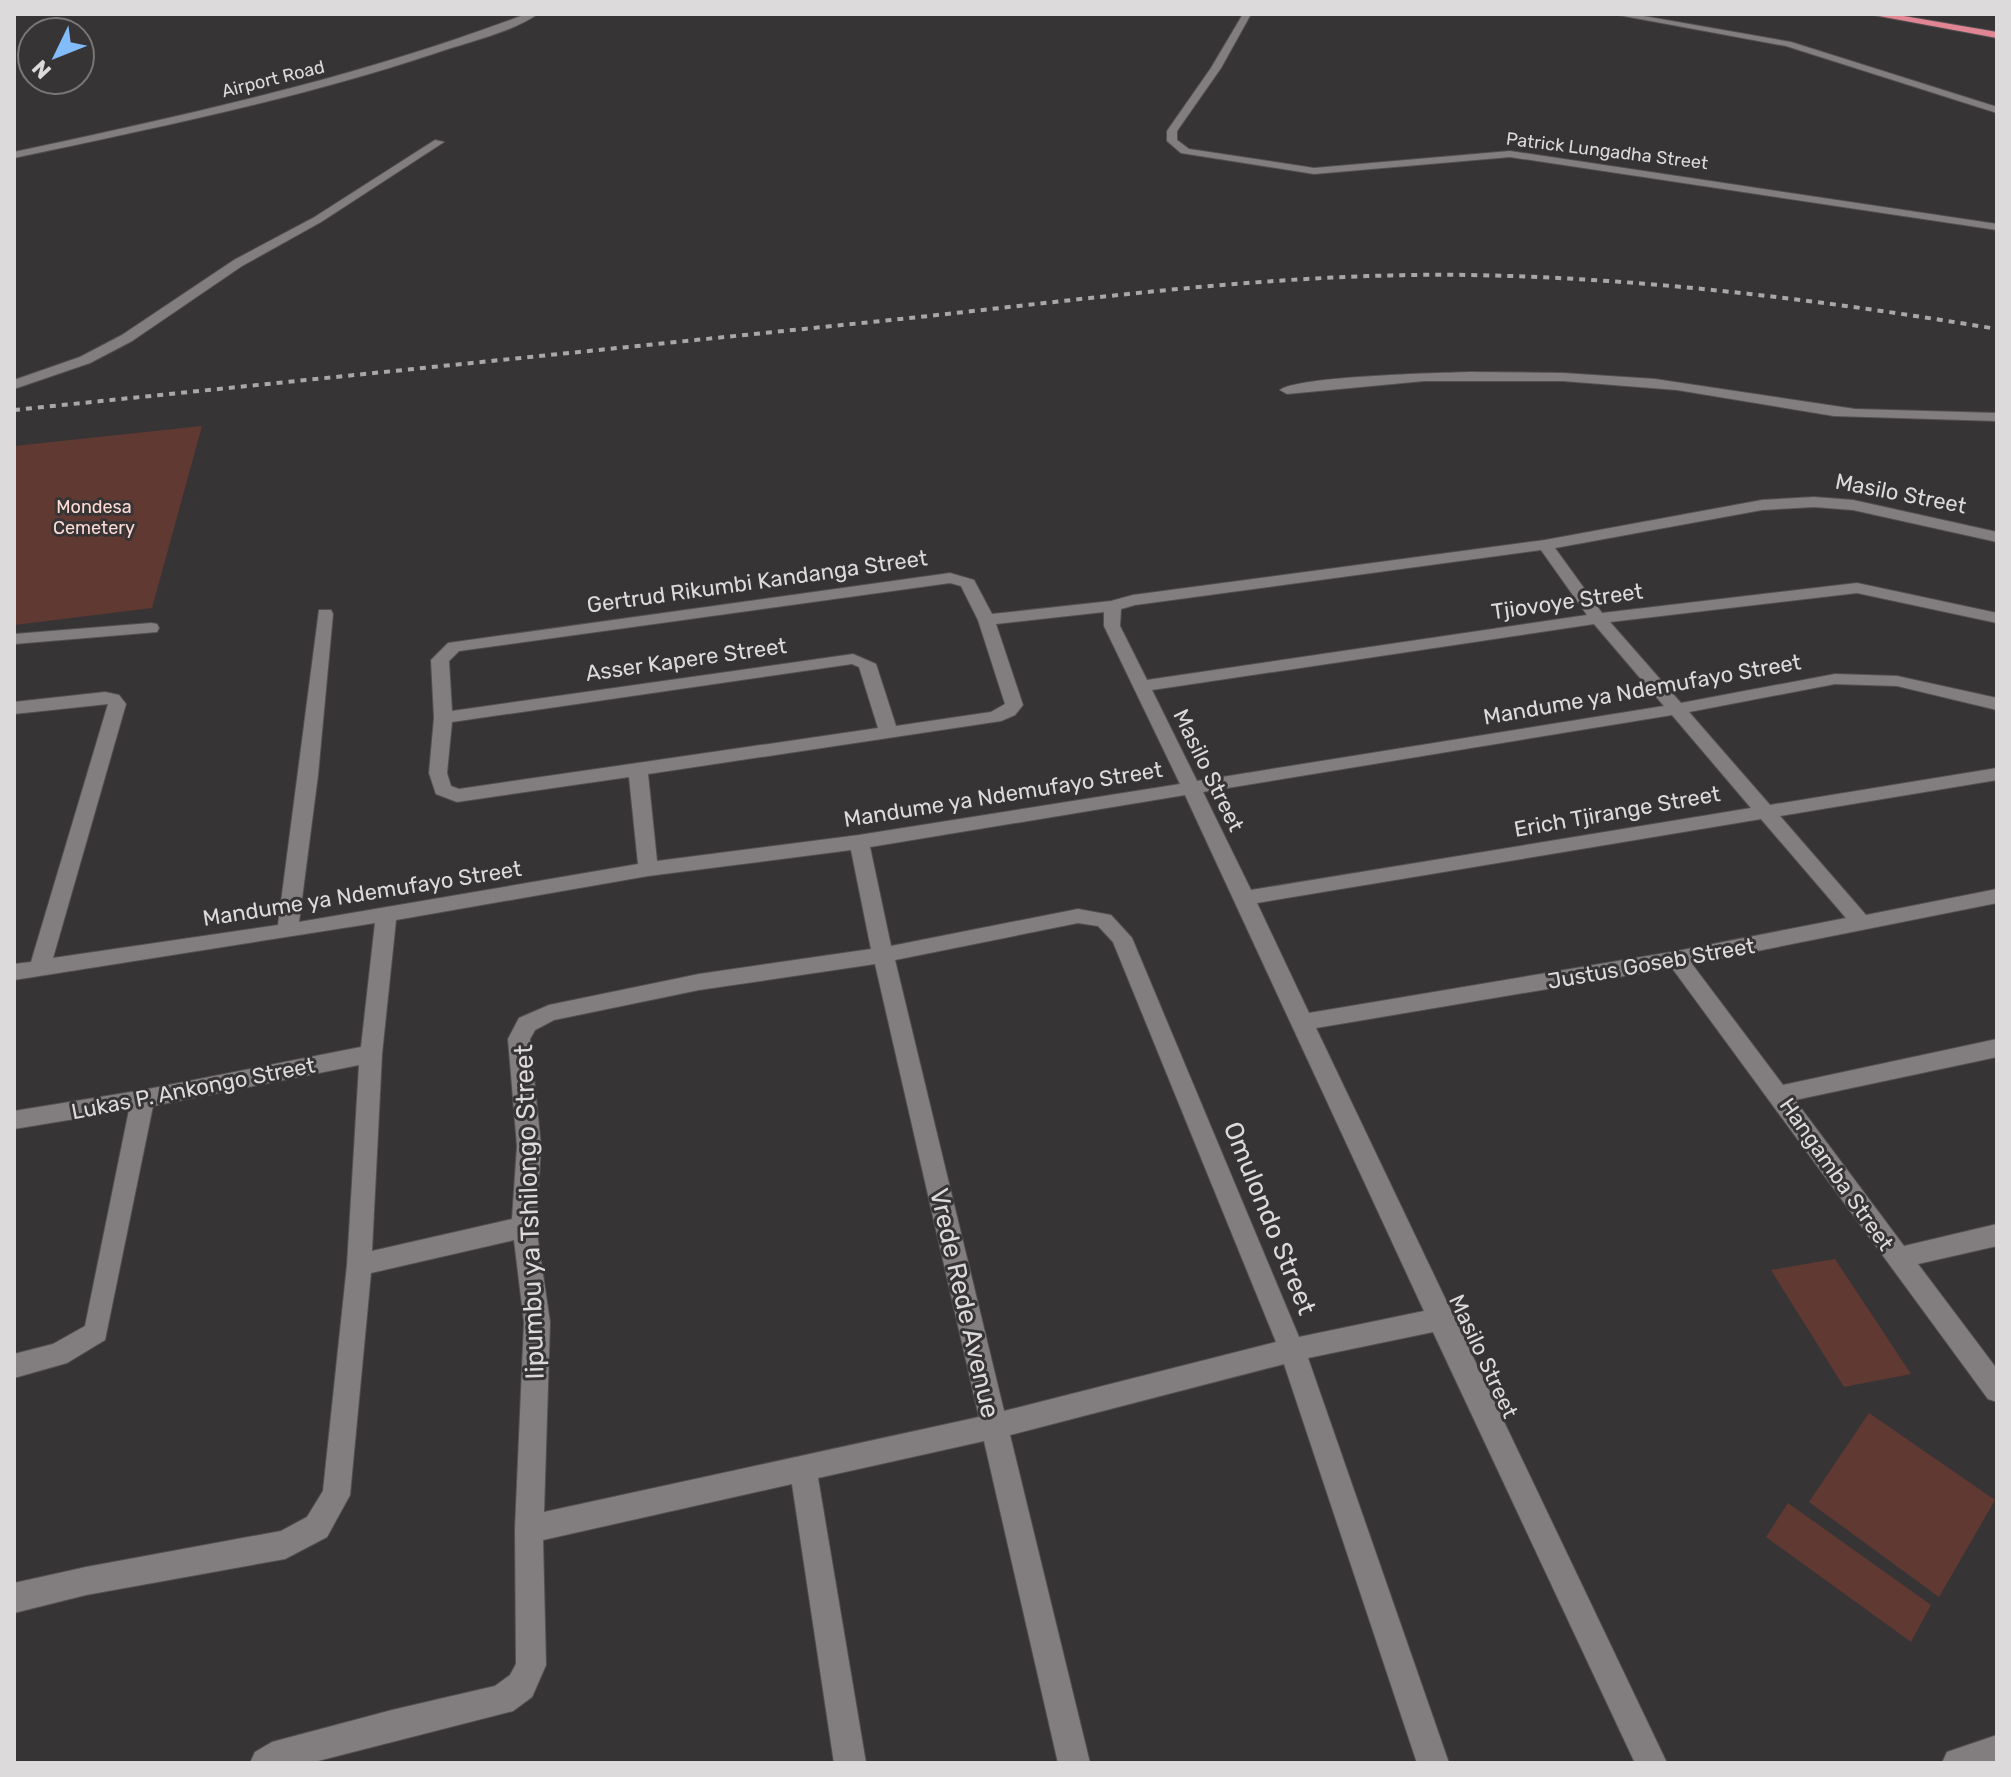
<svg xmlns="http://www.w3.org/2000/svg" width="2011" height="1777" viewBox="0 0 2011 1777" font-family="Rubik,sans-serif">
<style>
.green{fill:#603933}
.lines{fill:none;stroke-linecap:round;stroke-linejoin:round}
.minor-casing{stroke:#545052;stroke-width:2}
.highway-casing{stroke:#545052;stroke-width:2}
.minor{fill:#827e7f;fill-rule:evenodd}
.highway{fill:#e18594;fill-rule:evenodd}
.rail{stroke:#aaa7a8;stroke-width:4;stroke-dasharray:6 6;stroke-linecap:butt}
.labels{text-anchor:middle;stroke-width:6;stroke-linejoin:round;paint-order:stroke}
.far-street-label{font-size:18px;fill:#dddadb;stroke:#373435}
.far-park-label{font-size:18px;fill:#fedbd5;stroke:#373435}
.street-label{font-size:22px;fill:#dddadb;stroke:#373435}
.near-street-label{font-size:26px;fill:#dddadb;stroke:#373435}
</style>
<rect width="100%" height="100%" fill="#373435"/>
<!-- green -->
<g class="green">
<polygon points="202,426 152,608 14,625 14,446"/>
<polygon points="1835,1259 1911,1374 1844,1387 1771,1270"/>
<polygon points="1869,1413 1995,1500 1939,1597 1809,1502"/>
<polygon points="1788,1503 1931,1605 1911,1642 1766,1537"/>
</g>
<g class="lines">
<!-- minor casing -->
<g class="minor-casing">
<g id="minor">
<path d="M 526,14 L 538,14 C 510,33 468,42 436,53 C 298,99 155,128 14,158 L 14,152 C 188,115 360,77 526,14 Z"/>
<polygon points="1243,14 1251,14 1221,68 1177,131 1177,140 1189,149 1314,168 1510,151 1997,224 1997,230 1510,157 1314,174 1181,153 1167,141 1167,131 1211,68"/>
<polygon points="1613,14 1632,14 1791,42 1997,107 1997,113 1786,46"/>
<polygon points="435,140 444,142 321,222 242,266 132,341 90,363 14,389 14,380 80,357 122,335 234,260 313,218"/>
<path d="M 1471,372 L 1563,373 L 1655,379 L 1855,409 L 1997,413 L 1997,421 L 1834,416 L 1677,390 L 1563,381 L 1424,381 L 1287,394 L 1280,390 C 1298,376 1440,373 1471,372 Z"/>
<path d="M 1814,497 L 1853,500 L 1997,532 L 1997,542 L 1853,510 L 1814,507 L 1762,510 L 1555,548 L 1602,613 L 1857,583 L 1997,613 L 1997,623 L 1857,593 L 1610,622 L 1681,703 L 1835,674 L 1897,676 L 1997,698 L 1997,710 L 1897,686 L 1835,684 L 1689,712 L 1770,805 L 1997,768 L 1997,780 L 1780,816 L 1866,915 L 1997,889 L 1997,903 L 1692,964 L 1783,1085 L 1997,1039 L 1997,1057 L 1795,1100 L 1904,1246 L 1997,1224 L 1997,1246 L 1918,1264 L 1997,1369 L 1997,1402 L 1988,1399 L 1672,968 L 1316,1028 L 1667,1763 L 1635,1763 L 1433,1332 L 1308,1358 L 1449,1763 L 1417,1763 L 1284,1364 L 1010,1435 L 1090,1763 L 1058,1763 L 984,1441 L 818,1478 L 866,1763 L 834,1763 L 792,1484 L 543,1540 L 546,1665 L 532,1697 L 513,1711 L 310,1763 L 250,1763 L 255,1752 L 272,1742 L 392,1710 L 495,1686 L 510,1675 L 516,1664 L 515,1529 L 524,1322 L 514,1240 L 371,1273 L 350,1495 L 327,1537 L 285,1559 L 86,1595 L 14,1613 L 14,1583 L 86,1567 L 281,1531 L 307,1517 L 323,1491 L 347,1265 L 359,1065 L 153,1106 L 105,1340 L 67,1363 L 14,1378 L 14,1354 L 53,1344 L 85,1326 L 129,1110 L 14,1129 L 14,1111 L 143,1090 L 361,1047 L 375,923 L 14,980 L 14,964 L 31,962 L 108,704 L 14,714 L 14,702 L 105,692 L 119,695 L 126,704 L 53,958 L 278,925 L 319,610 L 331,610 L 333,614 L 318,775 L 299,922 L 638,864 L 629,777 L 457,802 L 436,794 L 429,773 L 434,718 L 431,660 L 448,643 L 950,573 L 974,580 L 992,614 L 1111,601 L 1133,595 L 1545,540 L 1762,500 ZM 1541,550 L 1587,615 L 1147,680 L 1120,626 L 1121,609 L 1135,605 ZM 950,583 L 961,586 L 978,620 L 1005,704 L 991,712 L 896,726 L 876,664 L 853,654 L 452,711 L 449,661 L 459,651 ZM 1104,612 L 1104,626 L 1180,784 L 859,835 L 657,861 L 648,774 L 1001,721 L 1015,715 L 1023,705 L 996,624 ZM 1594,624 L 1664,706 L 1197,781 L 1152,690 ZM 852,664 L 859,667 L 878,728 L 459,789 L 451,786 L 447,773 L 452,722 ZM 1672,715 L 1751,808 L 1251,890 L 1203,792 ZM 1185,795 L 1424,1311 L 1299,1337 L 1132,938 L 1111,915 L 1078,909 L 891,946 L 870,847 ZM 1761,819 L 1846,918 L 1677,951 L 1309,1013 L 1257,903 ZM 851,850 L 871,949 L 699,974 L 549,1005 L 519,1018 L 508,1039 L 517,1146 L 512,1219 L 372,1251 L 382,1054 L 396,920 L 648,876 ZM 1078,923 L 1098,926 L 1113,942 L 1276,1342 L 1004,1411 L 895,960 ZM 875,964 L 979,1417 L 544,1512 L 550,1322 L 536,1227 L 541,1146 L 530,1039 L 535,1030 L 554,1020 L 699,990 Z"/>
<polygon points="151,623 157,624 159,628 157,632 14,644 14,634"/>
<polygon points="1997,1735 1997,1763 1942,1763 1947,1752"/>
</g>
</g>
<!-- highway casing -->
<g class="highway-casing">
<polygon id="highway" points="1868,14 1892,14 1997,32 1997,38"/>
</g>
<!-- minor -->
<use href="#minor" class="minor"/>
<!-- highway -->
<use href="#highway" class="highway"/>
<!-- rail -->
<path class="rail" d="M 14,410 C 306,380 598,350 891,320 C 1082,300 1276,272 1470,275 C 1647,278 1822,300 1997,329"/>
</g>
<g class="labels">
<!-- far-street labels -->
<g class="far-street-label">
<text transform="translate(273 79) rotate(-14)" y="6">Airport Road</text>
<text transform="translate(1607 151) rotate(7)" y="6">Patrick Lungadha Street</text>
</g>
<!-- far-park labels -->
<g class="far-park-label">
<text x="94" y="513">Mondesa<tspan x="94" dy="21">Cemetery</tspan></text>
</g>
<!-- street labels -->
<g class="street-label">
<text transform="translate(1901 493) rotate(11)" y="8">Masilo Street</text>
<text transform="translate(757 581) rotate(-8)" y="8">Gertrud Rikumbi Kandanga Street</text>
<text transform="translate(1567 601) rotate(-8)" y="8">Tjiovoye Street</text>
<text transform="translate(686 659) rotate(-8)" y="8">Asser Kapere Street</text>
<text transform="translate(1642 689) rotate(-10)" y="8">Mandume ya Ndemufayo Street</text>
<text transform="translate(1209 770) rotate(64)" y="8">Masilo Street</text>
<text transform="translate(1003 794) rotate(-9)" y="8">Mandume ya Ndemufayo Street</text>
<text transform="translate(1617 811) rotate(-10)" y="8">Erich Tjirange Street</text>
<text transform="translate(362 893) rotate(-9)" y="8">Mandume ya Ndemufayo Street</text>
<text transform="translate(1651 963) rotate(-10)" y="8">Justus Goseb Street</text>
<text transform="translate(193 1088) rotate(-11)" y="8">Lukas P. Ankongo Street</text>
<text transform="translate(1837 1174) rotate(55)" y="8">Hangamba Street</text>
<text transform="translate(1484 1356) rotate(65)" y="8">Masilo Street</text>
</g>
<!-- near-street labels -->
<g class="near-street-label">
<text transform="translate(529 1212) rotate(-92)" y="9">Iipumbu ya Tshilongo Street</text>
<text transform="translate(1270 1218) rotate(68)" y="9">Omulondo Street</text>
<text transform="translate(965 1303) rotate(77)" y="9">Vrede Rede Avenue</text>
</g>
</g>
<!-- border -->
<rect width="2011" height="1777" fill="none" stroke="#dddadb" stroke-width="32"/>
<!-- north arrow -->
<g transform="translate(56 56) rotate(227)"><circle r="38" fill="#373435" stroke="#797677" stroke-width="2"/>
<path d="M0-6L14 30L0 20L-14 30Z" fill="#83bcfb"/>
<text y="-12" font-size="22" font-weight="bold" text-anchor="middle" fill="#dddadb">N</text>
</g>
</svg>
